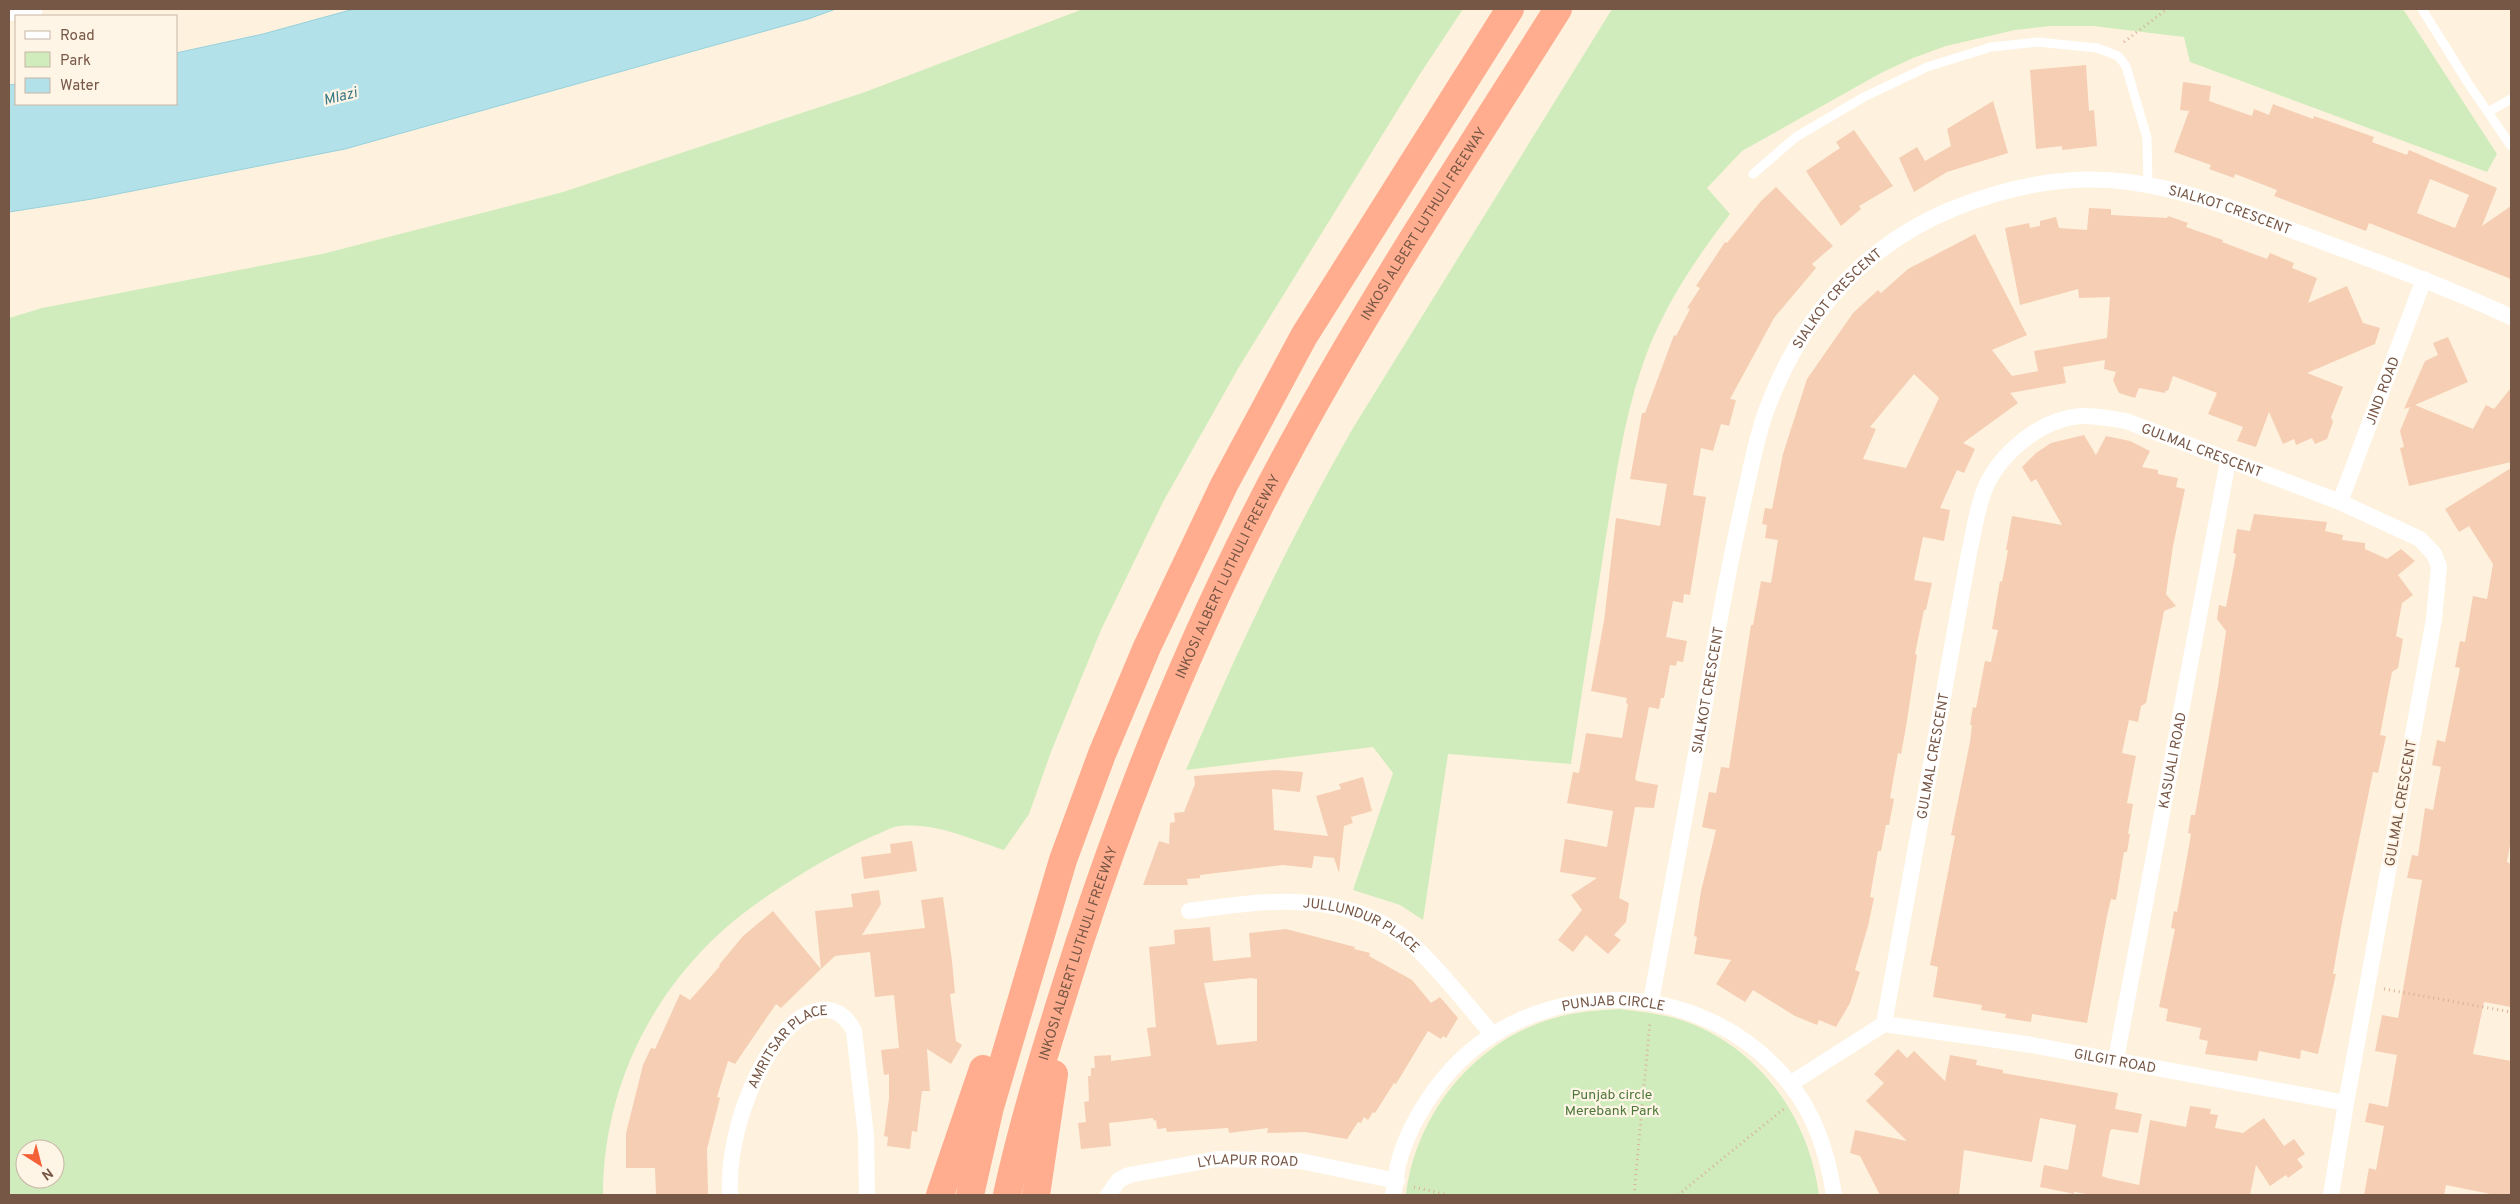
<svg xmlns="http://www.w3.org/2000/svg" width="2520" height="1204" viewBox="0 0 2520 1204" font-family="Overpass,sans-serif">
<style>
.green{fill:#d0ecbc;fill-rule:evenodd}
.water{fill:#b2e1e9;stroke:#97d1dc}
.building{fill:#f6ceb4;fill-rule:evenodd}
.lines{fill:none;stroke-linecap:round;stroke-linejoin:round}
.path{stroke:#dab197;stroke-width:3;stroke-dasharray:1 4;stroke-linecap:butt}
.service{stroke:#fff;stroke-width:9}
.minor{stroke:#fff;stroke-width:16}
.motorway{stroke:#ffac8f;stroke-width:28}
.labels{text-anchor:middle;stroke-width:4.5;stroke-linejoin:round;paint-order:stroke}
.street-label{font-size:14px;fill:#765644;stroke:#fff5e7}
.park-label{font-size:14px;fill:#4c7839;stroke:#fff5e7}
.water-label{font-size:15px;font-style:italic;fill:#3a7985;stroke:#fff5e7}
</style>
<rect width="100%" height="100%" fill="#fef2de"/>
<!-- green -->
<g class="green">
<path d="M 1083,9 L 1463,9 L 1420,74 L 1239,367 L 1163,502 L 1101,630 L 1051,752 L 1029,814 L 1004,850 C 970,839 931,820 894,827 C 887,829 880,834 873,836 C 847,848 824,860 800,875 C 772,892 744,911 720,933 C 646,1001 603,1095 603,1195 L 9,1195 L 9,318 L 42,308 L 322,254 L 563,192 L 865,92 ZM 25,1149 L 55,1149 L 55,1179 L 25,1179 Z"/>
<path d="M 1612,9 L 2403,9 L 2497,154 L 2487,172 L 2190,62 L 2184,37 L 2093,26 L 2051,26 L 2015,30 L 1946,46 L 1913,58 L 1881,73 L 1742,151 L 1707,188 L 1730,214 C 1697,257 1668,300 1648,350 C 1624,412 1616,477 1605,543 C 1594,616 1582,690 1571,764 L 1448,754 L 1423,920 L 1400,905 L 1353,890 L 1393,773 L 1373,747 L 1186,770 C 1237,651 1289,540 1353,428 Z"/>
<path d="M 1620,1009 C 1643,1012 1665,1014 1687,1022 C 1761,1050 1809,1118 1819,1195 L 1406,1195 C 1416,1114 1473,1043 1551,1019 C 1574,1012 1597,1010 1620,1009 Z"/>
</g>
<!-- water -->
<polygon class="water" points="354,9 836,9 808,19 345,149 92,199 9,212 9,85 16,84 16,104 176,104 176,53 263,34"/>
<!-- building -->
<g class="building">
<polygon points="2086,65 2089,111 2094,110 2097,146 2062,150 2062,146 2036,149 2030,70"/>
<path d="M 2183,82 L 2211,86 L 2209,101 L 2252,116 L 2254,109 L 2269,115 L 2273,104 L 2313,119 L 2314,116 L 2374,137 L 2372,142 L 2407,155 L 2409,150 L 2497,188 L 2482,226 L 2511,206 L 2511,279 L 2369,223 L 2366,231 L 2342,222 L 2274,196 L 2277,190 L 2235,174 L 2234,178 L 2209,169 L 2211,165 L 2174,152 L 2189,111 L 2180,110 ZM 2430,179 L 2469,195 L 2455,228 L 2417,213 Z"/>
<polygon points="1993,101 2008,153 1947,172 1914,192 1899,158 1917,147 1925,161 1951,146 1947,129"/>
<polygon points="1854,130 1893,186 1859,206 1861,209 1841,226 1806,171 1840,148 1836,142"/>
<polygon points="1776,187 1833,246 1812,264 1816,268 1774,318 1730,399 1736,400 1729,426 1721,424 1713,451 1701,448 1693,495 1706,497 1690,595 1684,594 1683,603 1673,601 1666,637 1687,641 1683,662 1677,661 1676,666 1670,665 1664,698 1661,698 1659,709 1649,707 1635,779 1637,781 1658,785 1654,808 1635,807 1619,898 1629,903 1626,922 1614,935 1621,940 1608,954 1586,935 1573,952 1558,940 1582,910 1571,895 1597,878 1560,872 1565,839 1607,847 1613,811 1567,803 1573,772 1579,773 1586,733 1622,738 1628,704 1626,703 1627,698 1591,691 1604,621 1616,518 1660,526 1667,484 1630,479 1642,413 1645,413 1674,335 1676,336 1690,309 1687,308 1700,288 1696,286 1725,242 1727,243 1761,201"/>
<path d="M 2089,208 L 2111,209 L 2111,215 L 2167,218 L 2168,216 L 2188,223 L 2186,227 L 2223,240 L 2222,242 L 2267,259 L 2270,253 L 2294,263 L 2292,268 L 2317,278 L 2308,303 L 2347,286 L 2363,323 L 2380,328 L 2375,344 L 2307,373 L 2343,387 L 2331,417 L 2333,422 L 2327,439 L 2315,444 L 2312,438 L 2296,445 L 2294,439 L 2283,444 L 2269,412 L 2256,447 L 2237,441 L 2243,427 L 2208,414 L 2217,393 L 2173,376 L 2168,391 L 2166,390 L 2165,393 L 2139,388 L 2135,398 L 2119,393 L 2113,380 L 2116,372 L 2104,369 L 2105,360 L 2063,367 L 2066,383 L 2010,393 L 2018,403 L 1963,443 L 1975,449 L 1964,473 L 1957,470 L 1940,508 L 1950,510 L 1944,541 L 1923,537 L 1914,580 L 1932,583 L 1926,610 L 1924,610 L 1915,654 L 1917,655 L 1906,727 L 1901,754 L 1898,753 L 1890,798 L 1894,799 L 1889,825 L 1886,825 L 1881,851 L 1878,851 L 1870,897 L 1874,898 L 1868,926 L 1855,970 L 1860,972 L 1850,1003 L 1836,1027 L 1819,1020 L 1817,1025 L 1795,1016 L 1753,990 L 1745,1002 L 1716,984 L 1731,960 L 1694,954 L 1697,937 L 1694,936 L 1701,891 L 1716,830 L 1702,827 L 1709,792 L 1716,793 L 1721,767 L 1729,768 L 1751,625 L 1753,625 L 1761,581 L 1771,583 L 1778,540 L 1765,538 L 1767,525 L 1762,524 L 1765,508 L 1772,509 L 1783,454 L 1807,379 L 1853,313 L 1878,290 L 1881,293 L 1908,269 L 1975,234 L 2027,335 L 1992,350 L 2012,376 L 2038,371 L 2034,351 L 2107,338 L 2110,297 L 2079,298 L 2078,289 L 2020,305 L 2005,228 L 2029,223 L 2030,228 L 2040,226 L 2040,221 L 2056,217 L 2059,228 L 2087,230 ZM 1914,374 L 1939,398 L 1906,468 L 1863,459 L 1876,429 L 1870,427 Z"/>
<polygon points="2448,337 2468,382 2415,405 2473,429 2486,405 2494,409 2511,388 2511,462 2409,486 2400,448 2404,447 2400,431 2410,407 2404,409 2425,361 2438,355 2433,343"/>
<polygon points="2084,435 2096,455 2106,436 2130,441 2150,451 2142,467 2158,470 2158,474 2178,478 2176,487 2185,489 2173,546 2166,594 2176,606 2164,611 2146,703 2141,706 2138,722 2129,720 2122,753 2136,756 2127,803 2133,804 2128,834 2130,834 2127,852 2124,852 2116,900 2111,899 2107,916 2087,1023 2032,1014 2031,1022 2005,1018 2006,1014 1981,1010 1982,1005 1933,997 1938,967 1930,965 1955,836 1951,835 1970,742 1972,725 1970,725 1973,707 1976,708 1985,661 1991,662 1998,630 1992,629 2000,581 2002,582 2008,550 2006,550 2012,516 2062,525 2036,479 2031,482 2022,467 2036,453 2051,443"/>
<polygon points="2511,468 2511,839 2507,862 2511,864 2511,1007 2484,1002 2473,1054 2511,1061 2511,1195 2495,1195 2446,1185 2444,1195 2364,1195 2369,1168 2376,1170 2384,1126 2365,1122 2369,1103 2388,1107 2397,1055 2375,1051 2382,1015 2398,1018 2422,880 2407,878 2412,855 2418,856 2425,808 2433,810 2441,767 2432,765 2437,740 2445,742 2460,668 2455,667 2460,641 2465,642 2473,596 2487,599 2493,564 2469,526 2459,532 2445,509"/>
<polygon points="2254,514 2327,522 2325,531 2343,535 2342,540 2365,543 2365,549 2387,559 2401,549 2415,561 2398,575 2413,595 2402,603 2396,636 2403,639 2398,668 2392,672 2380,735 2386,736 2383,750 2378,773 2373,772 2343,917 2333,974 2336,974 2318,1054 2301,1050 2300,1059 2259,1051 2257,1061 2205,1054 2208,1041 2199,1039 2201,1028 2166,1021 2168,1009 2159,1007 2175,929 2171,928 2174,911 2177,912 2186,863 2191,834 2188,833 2191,815 2195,815 2218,686 2226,631 2217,619 2219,605 2226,607 2236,554 2233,553 2237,529 2250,531"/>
<polygon points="1277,770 1303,772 1300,792 1272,789 1274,830 1328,836 1316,796 1341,789 1339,784 1363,777 1372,811 1351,817 1353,823 1344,826 1339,873 1334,858 1314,856 1312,868 1283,865 1200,875 1200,878 1187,879 1188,885 1143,885 1159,841 1169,844 1170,823 1175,822 1174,813 1184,812 1195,784 1194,776"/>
<polygon points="912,841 917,871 864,879 861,857 891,853 890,844"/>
<polygon points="879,890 881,904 862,935 925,928 921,900 943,897 952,961 955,993 950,994 956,1041 962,1045 951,1064 927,1049 930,1091 922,1091 917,1132 912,1131 910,1149 887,1146 888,1137 884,1136 889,1098 889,1074 884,1075 881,1050 899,1048 894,995 875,997 870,952 835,956 821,969 815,911 853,907 851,894"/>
<polygon points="773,911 821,969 781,1008 776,1004 735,1064 728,1061 717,1097 720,1098 707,1149 708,1195 656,1195 655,1168 626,1168 626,1133 643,1065 651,1048 655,1049 680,994 690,1000 720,966 719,965 743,936"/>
<path d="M 1210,927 L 1213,961 L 1251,957 L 1249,933 L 1286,929 L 1355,947 L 1354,949 L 1370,953 L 1369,956 L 1412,980 L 1431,1003 L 1440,997 L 1458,1018 L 1446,1038 L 1443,1036 L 1441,1039 L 1428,1031 L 1396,1084 L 1394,1083 L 1375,1113 L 1373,1112 L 1368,1120 L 1364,1117 L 1361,1123 L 1358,1122 L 1347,1139 L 1305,1132 L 1267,1133 L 1268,1128 L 1229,1133 L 1228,1128 L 1167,1132 L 1166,1128 L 1157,1129 L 1156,1120 L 1154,1121 L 1153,1118 L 1109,1123 L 1111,1146 L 1081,1149 L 1078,1123 L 1086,1122 L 1084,1102 L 1089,1101 L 1088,1076 L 1091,1076 L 1091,1068 L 1095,1068 L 1094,1056 L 1111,1055 L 1111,1061 L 1151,1056 L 1147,1028 L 1156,1027 L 1149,947 L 1175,944 L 1174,930 ZM 1251,978 L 1257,979 L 1257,1041 L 1217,1045 L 1204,983 Z"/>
<polygon points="1898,1049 1907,1058 1914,1051 1945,1081 1950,1055 1977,1060 1976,1065 2003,1070 2003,1073 2118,1093 2115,1109 2142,1114 2138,1133 2112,1129 2110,1131 2102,1176 2107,1178 2139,1185 2150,1120 2186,1127 2190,1106 2211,1109 2210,1114 2218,1115 2215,1128 2243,1133 2264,1118 2284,1146 2294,1139 2305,1154 2297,1159 2303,1167 2288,1178 2286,1175 2270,1186 2256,1165 2250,1195 2093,1195 2074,1192 2074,1194 2040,1187 2044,1165 2068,1170 2076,1125 2040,1118 2032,1162 1964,1150 1959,1195 1880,1195 1860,1156 1850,1153 1855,1130 1907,1141 1866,1101 1884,1083 1874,1074"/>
</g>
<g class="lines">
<!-- path -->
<g class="path">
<polyline points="2124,42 2167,9"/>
<polyline points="2384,989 2511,1012"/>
<polyline points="1414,1187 1448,1195"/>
<polyline points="1634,1195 1650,1022"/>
<polyline points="1678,1195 1786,1107"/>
</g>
<!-- service -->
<g class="service">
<polyline points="2422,9 2468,83 2511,146"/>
<polyline points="2488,112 2511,99"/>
<polyline points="1753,174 1796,137 1864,97 1927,67 1991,47 2038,42 2097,48 2118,56 2126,66 2147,138 2148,186"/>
</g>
<!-- minor -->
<g class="minor">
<polyline points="9,13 35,9"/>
<path id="s1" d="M 2340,502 L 2424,279"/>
<path id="s2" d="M 1189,911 C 1265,900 1352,888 1414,946 C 1443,973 1467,1005 1493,1035"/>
<path id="s3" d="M 1651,1001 C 1671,894 1690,788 1709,681 C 1720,615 1732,550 1747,485 C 1753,458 1758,431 1768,406 C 1802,316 1865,244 1955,208 C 2010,186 2069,174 2129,182 C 2190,190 2248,214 2305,235 C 2375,261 2444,286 2511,317"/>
<path id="s4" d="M 1884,1024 L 2032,1045 L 2346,1103"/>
<path id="s5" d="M 2116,1059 L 2228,461"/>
<path id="s6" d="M 1790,1084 L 1884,1024 L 1969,553 C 1974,532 1977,506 1986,486 C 2002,452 2041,419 2081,416 C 2096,415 2111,419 2126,421 L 2340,502 L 2420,539 L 2434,554 L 2439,566 L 2434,619 L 2346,1103 L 2331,1195"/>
<path id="s7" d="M 730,1195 C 729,1172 732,1149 738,1127 C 747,1091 780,1010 825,1010 C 839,1010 848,1019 854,1031 L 866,1136 L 867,1195"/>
<path id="s8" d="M 1108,1195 L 1119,1180 L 1129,1175 L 1217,1159 L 1300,1161 L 1397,1181"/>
<path id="s9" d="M 1393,1195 C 1395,1185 1396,1175 1398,1165 C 1404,1140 1419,1112 1434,1091 C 1518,972 1701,970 1790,1084 C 1816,1116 1828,1155 1834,1195"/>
</g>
<!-- motorway -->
<g class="motorway">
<polyline points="940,1195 983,1069"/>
<polyline points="970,1195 990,1107 1063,860 1102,754 1147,647 1224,485 1304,336 1510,9"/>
<path id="s10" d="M 1007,1195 C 1025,1112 1052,1029 1078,947 C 1135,773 1205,604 1293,443 C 1374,294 1468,152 1558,9"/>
<polyline points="1036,1195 1054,1074"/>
</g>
</g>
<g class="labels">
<!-- street labels -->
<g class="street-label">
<text dy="5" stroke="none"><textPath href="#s3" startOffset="1170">SIALKOT CRESCENT</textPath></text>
<text dy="5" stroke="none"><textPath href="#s10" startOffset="1062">INKOSI ALBERT LUTHULI FREEWAY</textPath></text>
<text dy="5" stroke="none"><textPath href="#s3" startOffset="736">SIALKOT CRESCENT</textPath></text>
<text dy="5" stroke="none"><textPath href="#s1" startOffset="119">JIND ROAD</textPath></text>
<text dy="5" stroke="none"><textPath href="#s6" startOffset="909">GULMAL CRESCENT</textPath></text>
<text dy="5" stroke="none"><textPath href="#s10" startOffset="658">INKOSI ALBERT LUTHULI FREEWAY</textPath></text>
<text dy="5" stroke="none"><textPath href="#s3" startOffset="316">SIALKOT CRESCENT</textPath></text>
<text dy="5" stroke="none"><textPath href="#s6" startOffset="384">GULMAL CRESCENT</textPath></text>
<text dy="5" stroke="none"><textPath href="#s5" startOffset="304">KASUALI ROAD</textPath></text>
<text transform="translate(2400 803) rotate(-80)" y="5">GULMAL CRESCENT</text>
<text dy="5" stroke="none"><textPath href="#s2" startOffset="178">JULLUNDUR PLACE</textPath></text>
<text dy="5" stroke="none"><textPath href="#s10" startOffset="252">INKOSI ALBERT LUTHULI FREEWAY</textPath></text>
<text dy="5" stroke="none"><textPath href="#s9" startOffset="322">PUNJAB CIRCLE</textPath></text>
<text dy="5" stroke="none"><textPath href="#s7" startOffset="168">AMRITSAR PLACE</textPath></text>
<text dy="5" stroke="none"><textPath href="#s4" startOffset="234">GILGIT ROAD</textPath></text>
<text dy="5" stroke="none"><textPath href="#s8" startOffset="150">LYLAPUR ROAD</textPath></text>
</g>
<!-- park labels -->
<g class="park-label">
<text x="1612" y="1099">Punjab circle<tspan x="1612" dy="16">Merebank Park</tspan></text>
</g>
<!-- water labels -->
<g class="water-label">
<text transform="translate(340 96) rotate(-14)" y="5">Mlazi</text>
</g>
</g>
<!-- border -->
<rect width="2520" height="1204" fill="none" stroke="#765644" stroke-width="20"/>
<!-- legend -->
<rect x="15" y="15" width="162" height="90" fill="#fff5e7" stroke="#c8b5a6"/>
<rect x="25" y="31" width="25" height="8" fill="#ffffff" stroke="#c8b5a6"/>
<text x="60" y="40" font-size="15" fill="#765644">Road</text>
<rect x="25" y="52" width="25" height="15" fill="#d0ecbc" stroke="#c8b5a6"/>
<text x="60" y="65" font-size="15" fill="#765644">Park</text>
<rect x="25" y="78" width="25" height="15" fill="#b2e1e9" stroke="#c8b5a6"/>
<text x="60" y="90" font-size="15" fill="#765644">Water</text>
<!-- north arrow -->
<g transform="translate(40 1164) rotate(144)"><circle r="24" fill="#fff5e7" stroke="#c8b5a6"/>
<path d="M0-4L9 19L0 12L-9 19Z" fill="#f46138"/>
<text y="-8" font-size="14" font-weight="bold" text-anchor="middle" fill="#765644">N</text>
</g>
</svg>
